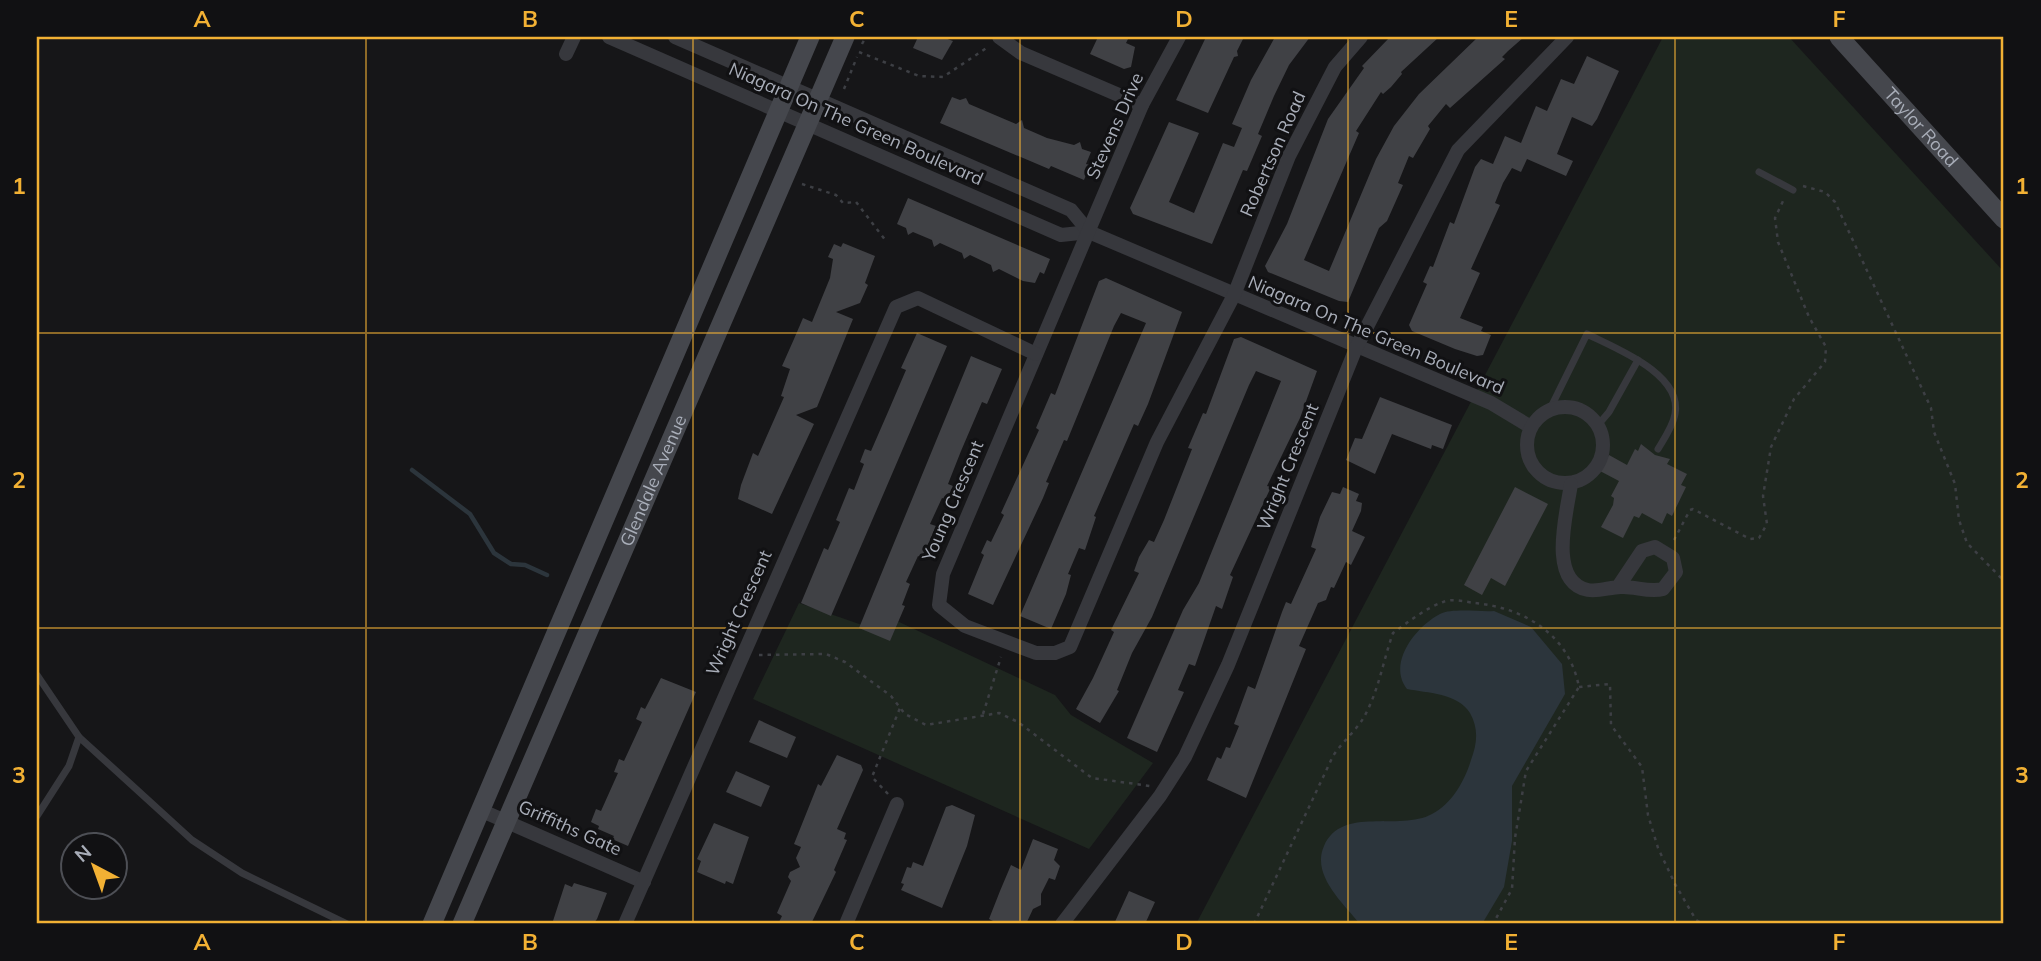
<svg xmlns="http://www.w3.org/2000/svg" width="2041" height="961" viewBox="0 0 2041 961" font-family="Mulish,sans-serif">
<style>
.green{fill:#1e261f}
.water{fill:#2c353c}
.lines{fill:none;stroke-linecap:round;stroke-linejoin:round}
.stream{stroke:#2c353c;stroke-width:4.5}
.building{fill:#404145}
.path{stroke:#3d3f44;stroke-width:2.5;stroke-dasharray:3.5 5;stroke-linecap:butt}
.service{stroke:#37383d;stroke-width:7}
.minor{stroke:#37383d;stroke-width:14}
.secondary{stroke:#45474d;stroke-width:19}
.grid{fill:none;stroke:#f2b134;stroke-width:2;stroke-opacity:0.55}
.labels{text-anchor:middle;stroke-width:6;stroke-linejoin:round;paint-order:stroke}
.street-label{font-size:18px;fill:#a8adb8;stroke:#111113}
.neatline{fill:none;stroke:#f2b134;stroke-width:2.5}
.grid-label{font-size:23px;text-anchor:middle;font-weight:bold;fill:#f2b134}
</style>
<rect width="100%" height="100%" fill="#161618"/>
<!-- green -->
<g class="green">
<polygon points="1663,37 1789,37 2004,272 2004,924 1196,924"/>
<polygon points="799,603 882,632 897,621 1055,695 1071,715 1153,763 1089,849 753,699"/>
</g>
<!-- water -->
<path class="water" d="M 1494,611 L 1531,627 L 1562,664 L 1565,694 L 1512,786 L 1512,841 L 1504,887 L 1482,924 L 1360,924 C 1343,903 1311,875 1324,846 C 1342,805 1399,832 1432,814 C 1452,804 1465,780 1471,760 C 1477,744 1479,729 1470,713 C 1458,693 1427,693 1407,689 C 1387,664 1415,627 1440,614 C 1452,608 1479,612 1494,611 Z"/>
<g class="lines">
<!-- stream -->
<polyline class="stream" points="412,470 470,514 494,553 511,564 525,565 547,575"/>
</g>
<!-- building -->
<g class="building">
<polygon points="918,37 942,37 953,41 942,60 913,48"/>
<polygon points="1098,37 1129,37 1126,43 1135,47 1131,67 1124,69 1090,54"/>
<polygon points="1206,37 1244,37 1237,51 1238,56 1234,57 1208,113 1176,100"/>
<polygon points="1275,37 1310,37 1289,65 1274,96 1258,134 1262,136 1247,171 1243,170 1212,244 1133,214 1130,208 1169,122 1199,133 1169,202 1194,213 1223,143 1234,147 1242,128 1232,124 1251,80"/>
<polygon points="1390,37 1439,37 1401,72 1402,74 1391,87 1383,94 1381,92 1356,131 1359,133 1304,260 1329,271 1376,159 1394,126 1419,94 1478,37 1524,37 1508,51 1502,57 1505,59 1450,108 1446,104 1428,126 1430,129 1413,158 1409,156 1398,183 1403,185 1387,221 1379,228 1348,302 1339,301 1268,272 1265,266 1287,224 1328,119 1364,68 1362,66"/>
<polygon points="1587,56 1619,71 1597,119 1592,126 1572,117 1557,154 1573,161 1566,176 1527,159 1521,172 1512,168 1503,183 1495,203 1500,205 1471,269 1480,273 1460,318 1483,327 1481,331 1491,335 1483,355 1477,356 1455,349 1412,331 1409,325 1427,284 1423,282 1430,266 1433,267 1450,222 1454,224 1475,167 1481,159 1493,164 1505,136 1521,143 1536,106 1547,111 1561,79 1574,84"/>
<polygon points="952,97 960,100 966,98 969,104 1016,124 1022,120 1024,128 1047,138 1074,145 1080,142 1082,149 1091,152 1086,164 1090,165 1084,180 1051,166 1049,169 940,123"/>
<polygon points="908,198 1050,259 1044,274 1040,272 1035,283 1023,281 999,269 993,272 991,265 970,255 964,259 962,253 940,243 934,247 932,240 913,232 908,235 906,228 897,224"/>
<polygon points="843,243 875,256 865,283 868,285 860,303 836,312 853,319 817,407 796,415 814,424 772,514 738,499 741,485 753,453 758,456 784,397 781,396 790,369 782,366 794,339 803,318 812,322 830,278 833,259 828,257 834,244 841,247"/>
<polygon points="1106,278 1182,312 1148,404 1138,426 1134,424 1094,516 1096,517 1085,550 1079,548 1068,574 1071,575 1066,594 1051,629 1020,616 1146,323 1121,313 1114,326 1067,441 1064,440 1046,482 1049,483 1043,498 993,605 968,594 984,555 981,553 987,540 991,542 1004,515 1001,513 1039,430 1036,428 1051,393 1055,395 1099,281"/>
<polygon points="917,333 947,346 831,616 801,603 824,548 828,550 840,522 836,520 849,488 854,490 864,464 860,462 865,449 871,451 888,412 906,370 901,368"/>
<polygon points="1241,337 1317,371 1300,418 1267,486 1271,487 1230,575 1233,577 1222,609 1216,606 1195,666 1189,664 1178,690 1184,692 1157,752 1127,738 1183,610 1199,583 1281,381 1256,371 1249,385 1152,617 1132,653 1117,690 1119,691 1100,723 1076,709 1093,678 1114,632 1111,630 1139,573 1134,571 1139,557 1149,540 1154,542 1164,520 1192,449 1188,448 1203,413 1206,414 1234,339"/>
<polygon points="971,356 1002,369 987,404 982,402 961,451 948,484 953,486 947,500 942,498 930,524 936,526 922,558 918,556 906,582 910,584 902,605 905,606 890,641 859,628"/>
<polygon points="1380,397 1452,425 1443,449 1432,445 1431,449 1392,434 1375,474 1346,460 1355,438 1362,439"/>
<polygon points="1641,444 1655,455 1670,459 1667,464 1687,474 1681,485 1686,487 1672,516 1667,513 1662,524 1642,513 1639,518 1634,516 1623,538 1601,527 1613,505 1614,498 1611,496 1619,481 1600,471 1609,455 1627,465 1635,449 1638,451"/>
<polygon points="1343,487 1359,494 1356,501 1362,503 1361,511 1352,531 1365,537 1351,565 1346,562 1334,588 1331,587 1326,600 1318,603 1299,646 1306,649 1246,798 1207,780 1217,757 1221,759 1226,747 1230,748 1239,726 1234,724 1248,686 1255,689 1282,612 1286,602 1291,604 1316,549 1311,547 1320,517 1332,492 1340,494"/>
<polygon points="1515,487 1548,504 1505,586 1491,578 1482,595 1464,585"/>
<polygon points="661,678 696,692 628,846 612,839 614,836 598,829 599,826 591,822 596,809 601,811 618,773 614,772 619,759 624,761 642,722 636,719 641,707 645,709"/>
<polygon points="759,720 796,737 787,758 749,742"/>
<polygon points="837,755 861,765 863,770 837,829 846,833 844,839 847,840 834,870 836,872 811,924 778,924 782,916 777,913 791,881 788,877 790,872 800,867 796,858 801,847 794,844 818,784 821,786"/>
<polygon points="736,771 770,786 761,807 726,792"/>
<polygon points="952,805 975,815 967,846 942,908 901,890 904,884 901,883 907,867 911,868 913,862 923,866 946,807"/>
<polygon points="714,823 749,837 733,884 726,881 725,884 697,872 701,861 697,859"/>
<polygon points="1033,839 1058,849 1054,860 1060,866 1055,880 1049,878 1041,894 1041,905 1033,909 1026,924 999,924 989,919 1000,891 1011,865 1021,870"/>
<polygon points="574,883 607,893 597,919 593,924 552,924 565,884 572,887"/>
<polygon points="1129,891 1155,902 1145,924 1114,924"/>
</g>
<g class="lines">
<!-- path -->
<g class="path">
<polyline points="862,44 866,37"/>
<polyline points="859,52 919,76 943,77 988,47"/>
<polyline points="844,89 857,57"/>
<polyline points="802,184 836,195 843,203 856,202 886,241"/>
<polyline points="1803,186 1825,192 1835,202 1931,408 1934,432 1955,484 1959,520 1967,543 2004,581"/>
<polyline points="1674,540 1690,510 1693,509 1750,539 1759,538 1767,524 1763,496 1771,447 1794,399 1825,362 1826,347 1809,317 1778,242 1775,218 1784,199"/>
<polyline points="759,655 826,654 845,662 891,696 905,714 926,725 999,713 1018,722 1092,778 1150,786"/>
<polyline points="1579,687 1610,684 1611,725 1642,767 1648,815 1658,848 1675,884 1696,920 1703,924"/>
<polyline points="983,714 1001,657"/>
<polyline points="888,794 872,777 900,708"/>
<path d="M 1254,924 L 1333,756 C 1342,742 1356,731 1364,717 C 1379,690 1383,661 1393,633 C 1408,622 1426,608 1443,602 C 1452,598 1466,602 1475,603 C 1525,608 1569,635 1579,687 L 1526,771 L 1515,838 L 1512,889 L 1493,924"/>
</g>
<!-- service -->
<g class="service">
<polyline points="1759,172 1793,190"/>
<path d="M 1550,409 L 1587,334 C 1615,348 1683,374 1675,414 C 1673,426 1664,439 1658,449"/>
<polyline points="1598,425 1609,412 1638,360"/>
<polyline points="37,675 79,737 192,840 242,873 347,924"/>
<polyline points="37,816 69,766 79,737"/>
</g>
<!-- minor -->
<g class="minor">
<polyline points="609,37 1061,235 1089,232"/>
<polyline points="675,37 1071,210 1089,232 1491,403 1531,427"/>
<polyline points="999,37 1021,53 1142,105"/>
<polyline points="1179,37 1142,105 943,574 939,605 965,626 1036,653 1055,653 1070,647 1157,442 1234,295 1289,156 1335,67 1361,37"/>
<polyline points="566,54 574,37"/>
<circle cx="1565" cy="445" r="38"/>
<path d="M 1571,484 C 1567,512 1547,582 1588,590 C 1599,592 1610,587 1621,587 C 1635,586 1649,593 1663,589 L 1676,572 L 1673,558 L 1655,547 L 1642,551 L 1618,587"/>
<polyline points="480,810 644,882"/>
<polyline points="625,924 896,307 918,298 1036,354"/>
<polyline points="846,924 897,804"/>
<polyline points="1062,924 1160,796 1185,757 1228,665 1356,348 1458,150 1567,37"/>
</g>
<!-- secondary -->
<g class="secondary">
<path id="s1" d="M 1839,37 L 2004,219"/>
<polyline points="432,924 810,37"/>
<path id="s2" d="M 462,924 L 845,37"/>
</g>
</g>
<!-- grid -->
<path class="grid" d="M 366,37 L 366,924M 693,37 L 693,924M 1020,37 L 1020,924M 1348,37 L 1348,924M 1675,37 L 1675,924M 37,333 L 2004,333M 37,628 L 2004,628"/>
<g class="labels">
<!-- street labels -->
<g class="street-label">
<text transform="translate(856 124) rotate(24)" y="6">Niagara On The Green Boulevard</text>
<text transform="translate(1115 126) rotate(-66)" y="6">Stevens Drive</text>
<text dy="6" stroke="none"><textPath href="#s1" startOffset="122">Taylor Road</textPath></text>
<text transform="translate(1273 154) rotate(-66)" y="6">Robertson Road</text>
<text transform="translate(1376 335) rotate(23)" y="6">Niagara On The Green Boulevard</text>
<text transform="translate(1288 467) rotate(-68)" y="6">Wright Crescent</text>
<text dy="6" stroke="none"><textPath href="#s2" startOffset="483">Glendale Avenue</textPath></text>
<text transform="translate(953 501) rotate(-67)" y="6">Young Crescent</text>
<text transform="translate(739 613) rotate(-66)" y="6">Wright Crescent</text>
<text transform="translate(570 828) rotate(24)" y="6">Griffiths Gate</text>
</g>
</g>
<!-- border -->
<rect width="2041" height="961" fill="none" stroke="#111113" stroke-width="77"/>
<!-- north arrow -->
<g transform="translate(94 866) rotate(319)"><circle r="33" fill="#111113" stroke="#4d4f55" stroke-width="2"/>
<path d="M0-5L12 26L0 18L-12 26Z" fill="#f2b134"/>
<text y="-10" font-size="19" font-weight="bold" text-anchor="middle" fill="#a8adb8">N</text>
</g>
<rect x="38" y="38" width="1964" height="884" class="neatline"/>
<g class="grid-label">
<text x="202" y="27">A</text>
<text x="530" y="27">B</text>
<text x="857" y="27">C</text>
<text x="1184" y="27">D</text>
<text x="1511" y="27">E</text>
<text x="1839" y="27">F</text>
<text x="19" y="194">1</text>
<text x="2022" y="194">1</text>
<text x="19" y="488">2</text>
<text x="2022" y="488">2</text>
<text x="19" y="783">3</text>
<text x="2022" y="783">3</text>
<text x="202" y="950">A</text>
<text x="530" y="950">B</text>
<text x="857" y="950">C</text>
<text x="1184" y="950">D</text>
<text x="1511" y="950">E</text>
<text x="1839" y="950">F</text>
</g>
</svg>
